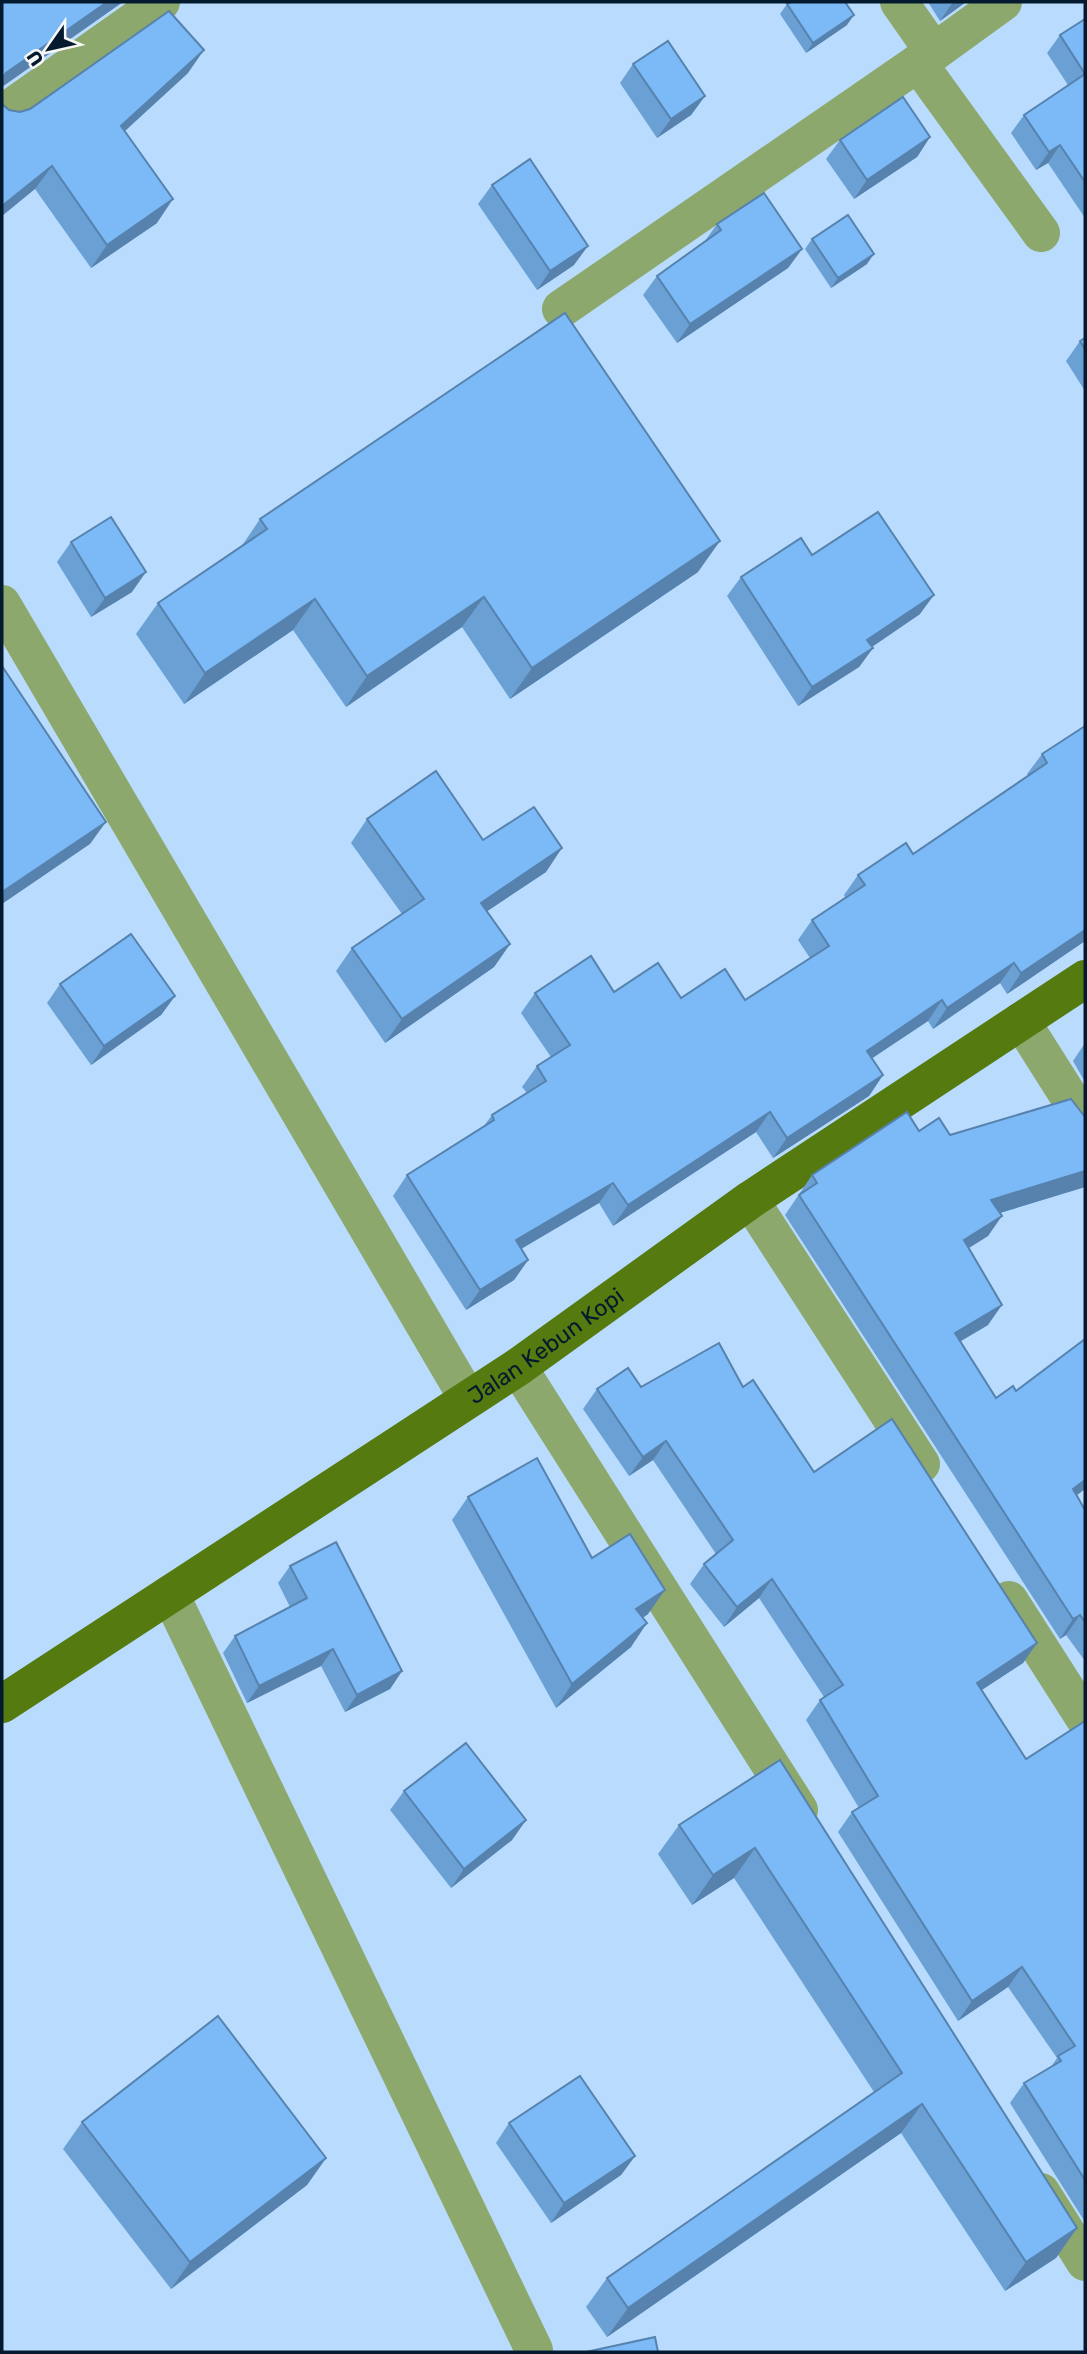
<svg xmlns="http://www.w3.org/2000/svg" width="1087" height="2354" viewBox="0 0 1087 2354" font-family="Rubik,sans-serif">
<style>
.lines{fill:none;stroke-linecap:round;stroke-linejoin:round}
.minor{stroke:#8ca86c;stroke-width:38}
.major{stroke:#547a10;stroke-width:38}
.wall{fill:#6aa0d4}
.shaded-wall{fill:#5682ad}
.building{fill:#7bbaf7;stroke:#5682ad;stroke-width:2}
.labels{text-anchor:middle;stroke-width:6;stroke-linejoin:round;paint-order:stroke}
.street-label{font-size:23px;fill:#041b2f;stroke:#f8f8f8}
</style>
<rect width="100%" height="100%" fill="#b9dcfe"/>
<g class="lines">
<!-- minor -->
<g class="minor">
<polyline points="899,2 934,52"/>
<polyline points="918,63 1041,233"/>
<polyline points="2,114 161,2"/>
<polyline points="561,309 934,52 1003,2"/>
<polyline points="2,604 468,1399"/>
<polyline points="1021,1021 1085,1122"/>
<polyline points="750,1200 921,1464"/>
<polyline points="518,1367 799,1810"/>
<polyline points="170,1594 534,2350"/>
<polyline points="1009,1600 1085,1719"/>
<polyline points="1041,2192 1085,2262"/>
</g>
<!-- major -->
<path class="major" id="s1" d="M 2,1704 L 518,1367 L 750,1200 L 1085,979"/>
</g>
<!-- wall -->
<g class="wall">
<polygon points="928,2 966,2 940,21"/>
<polygon points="787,4 847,25 806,53 780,14"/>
<polygon points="1085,19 1085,218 1048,163 1036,170 1011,133 1024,115 1068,85 1047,53 1060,35"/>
<polygon points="633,64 705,96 691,115 657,138 620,83"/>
<polygon points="188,73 125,131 157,223 91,268 35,189 9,110 20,112"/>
<polygon points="930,137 917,157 854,199 826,159 840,140"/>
<polygon points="492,185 574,265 537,290 478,204"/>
<polygon points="717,224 802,249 788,268 677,343 643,295 657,276 705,241"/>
<polygon points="812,239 867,264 831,288 805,249"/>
<polygon points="1085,338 1085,391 1066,361 1080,341"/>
<polygon points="260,519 698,572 510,699 462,627 346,707 293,630 184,704 136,634 158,603 241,547"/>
<polygon points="71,542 132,592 91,617 57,562"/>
<polygon points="812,555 920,614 872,647 873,648 859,667 798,706 727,596 741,577"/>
<polygon points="1085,726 1085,941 1007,994 1000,983 933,1029 928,1021 872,1058 883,1075 869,1096 773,1158 756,1132 613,1226 599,1203 521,1249 528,1260 514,1280 466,1310 393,1196 407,1175 484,1126 492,1115 527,1093 522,1087 537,1066 551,1057 521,1013 535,993 614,992 681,998 745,1000 810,958 798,940 812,920 845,897 844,895 858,875 913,854 1028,776 1027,774 1042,754"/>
<polygon points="367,819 483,840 546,872 487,911 510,944 494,967 385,1043 336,971 352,948 402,914 351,843"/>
<polygon points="60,984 175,996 161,1015 91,1065 47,1003"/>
<polygon points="1085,1043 1085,1082 1073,1061"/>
<polygon points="1085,1117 1085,1187 1000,1213 988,1236 968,1248 988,1325 960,1341 996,1398 1077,1496 1085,1510 1085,1661 1066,1635 1060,1639 785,1215 812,1175 919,1131 950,1135"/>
<polygon points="641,1387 743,1387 814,1472 1037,1643 1023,1663 982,1690 1026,1759 1085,1721 1085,2222 1010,2103 1024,2083 1051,2067 1057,2058 1008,1987 958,2021 838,1832 852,1812 859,1808 806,1720 820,1700 824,1697 759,1598 724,1627 690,1584 704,1564 716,1554 653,1460 629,1476 583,1409 597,1389"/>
<polygon points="468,1497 592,1558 648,1614 643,1618 631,1647 556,1708 452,1520"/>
<polygon points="290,1566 402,1671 390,1689 345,1712 321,1666 247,1703 223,1653 235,1636 290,1607 278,1583"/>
<polygon points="780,1760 1077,2228 1056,2258 1005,2291 901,2133 607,2337 586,2307 607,2278 874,2092 734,1878 692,1905 658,1854 679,1825"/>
<polygon points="404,1791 526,1820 512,1840 451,1888 390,1810"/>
<polygon points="82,2122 326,2158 307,2185 171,2289 63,2149"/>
<polygon points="509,2123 635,2156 621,2175 551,2223 496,2143"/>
</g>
<!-- shaded-wall -->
<g class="shaded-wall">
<polygon points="107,2 123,2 2,87 2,78 6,73"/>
<polygon points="953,2 966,2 940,21"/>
<polygon points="854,15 847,25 806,53 813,43"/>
<polygon points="204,50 188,73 105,149 121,126"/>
<polygon points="705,96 691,115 657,138 671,119"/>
<polygon points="930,137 917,157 854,199 867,180"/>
<polygon points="1060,145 1048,163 1036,170 1049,152"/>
<polygon points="52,166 35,189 2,216 2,206"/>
<polygon points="173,199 157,223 91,268 107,245"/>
<polygon points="588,246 574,265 537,290 550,271"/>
<polygon points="802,249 788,268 677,343 690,324"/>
<polygon points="874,254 867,264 831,288 838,278"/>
<polygon points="720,541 698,572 510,699 532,668"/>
<polygon points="146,572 132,592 91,617 105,598"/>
<polygon points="934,595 920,614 854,659 867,640"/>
<polygon points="484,597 462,627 346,707 367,676"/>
<polygon points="315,599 293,630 184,704 205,673"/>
<polygon points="873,648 859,667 798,706 812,687"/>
<polygon points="106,822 90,844 2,904 2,892"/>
<polygon points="562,848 546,872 465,926 481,903"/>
<polygon points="1085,930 1085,941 1007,994 1021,973"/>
<polygon points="510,944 494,967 385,1043 402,1019"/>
<polygon points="1014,963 1000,983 933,1029 947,1008"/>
<polygon points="175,996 161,1015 91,1065 104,1046"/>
<polygon points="942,1000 928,1021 853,1071 867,1051"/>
<polygon points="883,1075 869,1096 773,1158 787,1138"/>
<polygon points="770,1112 756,1132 613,1226 628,1205"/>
<polygon points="1085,1171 1085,1187 977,1220 991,1200"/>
<polygon points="613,1183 599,1203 502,1260 516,1240"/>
<polygon points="1002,1216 988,1236 950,1260 964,1240"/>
<polygon points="528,1260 514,1280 466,1310 480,1290"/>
<polygon points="1002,1305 988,1325 941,1353 955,1333"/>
<polygon points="666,1441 653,1460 629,1476 643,1457"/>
<polygon points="1085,1480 1085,1489 1059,1509 1073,1489"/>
<polygon points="772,1579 759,1598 724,1627 737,1607"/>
<polygon points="665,1590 648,1614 619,1633 636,1609"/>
<polygon points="1080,1615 1066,1635 1060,1639 1073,1619"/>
<polygon points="647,1623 631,1647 556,1708 572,1684"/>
<polygon points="1037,1643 1023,1663 963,1702 977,1683"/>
<polygon points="333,1649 321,1666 247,1703 259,1686"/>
<polygon points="402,1671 390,1689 345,1712 357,1695"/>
<polygon points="526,1820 512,1840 451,1888 464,1869"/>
<polygon points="755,1848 734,1878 692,1905 713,1875"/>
<polygon points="1022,1967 1008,1987 958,2021 972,2001"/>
<polygon points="922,2104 901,2133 607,2337 628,2308"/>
<polygon points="635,2156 621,2175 551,2223 564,2203"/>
<polygon points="326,2158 307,2185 171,2289 190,2262"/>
<polygon points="1077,2228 1056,2258 1005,2291 1026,2262"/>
</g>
<!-- building -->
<g class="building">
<polygon points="2,2 107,2 6,73 2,78"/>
<polygon points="791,2 845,2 854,15 813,43 787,4"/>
<polygon points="169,11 204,50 121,126 173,199 107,245 52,166 2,206 2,104 9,110 20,112 30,109"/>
<polygon points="1085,19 1085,182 1060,145 1049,152 1024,115 1085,74 1060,35"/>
<polygon points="668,41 705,96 671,119 633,64"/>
<polygon points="903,97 930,137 867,180 840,140"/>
<polygon points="530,159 588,246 550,271 492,185"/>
<polygon points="764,193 802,249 690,324 657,276 721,230 717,224"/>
<polygon points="848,215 874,254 838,278 812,239"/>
<polygon points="565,313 720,541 532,668 484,597 367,676 315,599 205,673 158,603 267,529 260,519"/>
<polygon points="1085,338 1085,349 1080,341"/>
<polygon points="878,512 934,595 867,640 873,648 812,687 741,577 801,538 812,555"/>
<polygon points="111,517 146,572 105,598 71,542"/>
<polygon points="2,666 106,822 2,892"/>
<polygon points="1085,726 1085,930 1021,973 1014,963 947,1008 942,1000 867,1051 883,1075 787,1138 770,1112 628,1205 613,1183 516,1240 528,1260 480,1290 407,1175 494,1120 492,1115 546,1081 537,1066 570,1045 535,993 591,956 614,992 658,963 681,998 725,969 745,1000 829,946 812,920 865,885 858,875 906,843 913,854 1047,763 1042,754"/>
<polygon points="436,771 483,840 534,807 562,848 481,903 510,944 402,1019 352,948 424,899 367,819"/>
<polygon points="131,934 175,996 104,1046 60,984"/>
<polygon points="1071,1099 1085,1117 1085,1171 991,1200 1002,1216 964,1240 1002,1305 955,1333 996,1398 1013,1386 1016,1391 1085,1339 1085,1480 1073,1489 1085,1510 1085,1622 1080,1615 1073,1619 799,1195 817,1183 812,1175 907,1112 919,1131 939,1118 950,1135"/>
<polygon points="719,1343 743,1387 753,1380 814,1472 892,1419 1037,1643 977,1683 1026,1759 1085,1721 1085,2180 1024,2083 1061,2061 1058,2056 1075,2046 1022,1967 972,2001 852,1812 878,1796 820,1700 843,1685 772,1579 737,1607 704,1564 733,1540 666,1441 643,1457 597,1389 628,1368 641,1387"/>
<polygon points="537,1458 592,1558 630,1534 665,1590 636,1609 647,1623 572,1684 468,1497"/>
<polygon points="336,1542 402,1671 357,1695 333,1649 259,1686 235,1636 307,1598 290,1566"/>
<polygon points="466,1743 526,1820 464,1869 404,1791"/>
<polygon points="780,1760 1077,2228 1026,2262 922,2104 628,2308 607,2278 902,2073 755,1848 713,1875 679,1825"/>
<polygon points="218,2016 326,2158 190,2262 82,2122"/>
<polygon points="580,2076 635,2156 564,2203 509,2123"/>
<polygon points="655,2337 658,2352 586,2352"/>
</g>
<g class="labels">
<!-- street labels -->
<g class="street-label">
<text dy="8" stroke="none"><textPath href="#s1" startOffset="651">Jalan Kebun Kopi</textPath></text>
</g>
</g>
<!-- border -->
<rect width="1087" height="2354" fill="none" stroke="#041b2f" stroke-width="7"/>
<!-- north arrow -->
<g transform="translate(49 49) rotate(236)" stroke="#f8f8f8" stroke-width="5" paint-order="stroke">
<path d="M0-5L12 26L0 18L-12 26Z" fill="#041b2f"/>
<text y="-10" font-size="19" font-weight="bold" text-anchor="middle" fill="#041b2f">U</text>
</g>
</svg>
